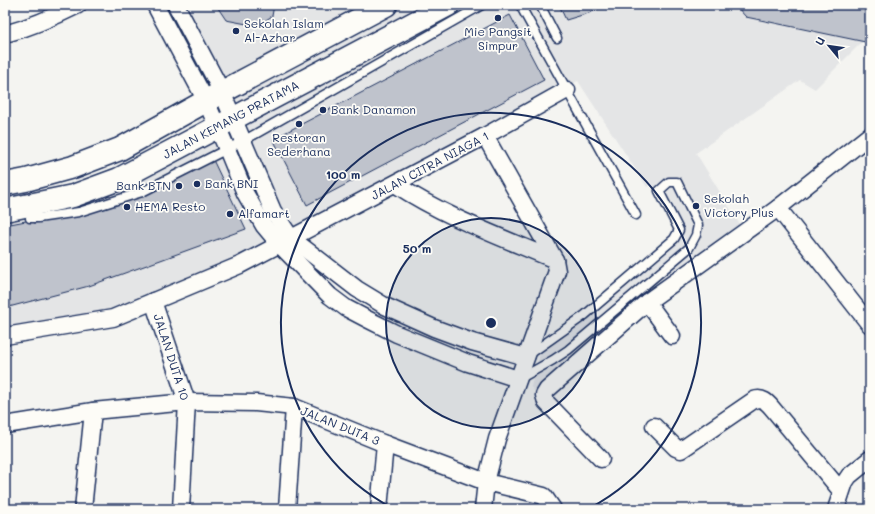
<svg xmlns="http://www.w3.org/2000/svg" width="875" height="514" viewBox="0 0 875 514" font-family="Mali,sans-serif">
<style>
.built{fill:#e4e5e6}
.building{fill:#bfc3cc;stroke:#1b2f5e}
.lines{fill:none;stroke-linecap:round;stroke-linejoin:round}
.lane-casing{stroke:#1b2f5e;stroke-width:11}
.street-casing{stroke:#1b2f5e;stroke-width:19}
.secondary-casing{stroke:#1b2f5e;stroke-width:25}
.lane{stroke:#fdfcf7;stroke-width:8}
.street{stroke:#fdfcf7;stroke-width:16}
.secondary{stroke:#fdfcf7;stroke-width:22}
.ring{fill:none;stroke:#1b2f5e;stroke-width:2}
.poi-dot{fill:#1b2f5e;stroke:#fdfcf7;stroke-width:1.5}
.labels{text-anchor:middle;stroke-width:3.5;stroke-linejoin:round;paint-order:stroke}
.poi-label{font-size:12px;fill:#1b2f5e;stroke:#fdfcf7;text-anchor:start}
.street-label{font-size:12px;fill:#1b2f5e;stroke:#fdfcf7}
.centre{fill:#1b2f5e;stroke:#fdfcf7;stroke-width:2}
.ring-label{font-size:12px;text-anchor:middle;font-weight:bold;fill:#1b2f5e;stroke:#fdfcf7;stroke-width:3.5;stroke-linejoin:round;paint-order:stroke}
</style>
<rect width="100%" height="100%" fill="#f4f4f1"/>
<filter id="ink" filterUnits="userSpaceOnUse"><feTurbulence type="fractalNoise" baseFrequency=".025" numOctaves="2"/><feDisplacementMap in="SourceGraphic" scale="8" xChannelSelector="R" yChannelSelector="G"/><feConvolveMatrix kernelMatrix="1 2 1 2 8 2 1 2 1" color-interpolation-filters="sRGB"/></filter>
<g filter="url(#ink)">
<!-- built -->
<polygon class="built" points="151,5 870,5 870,34 815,89 800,80 696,153 742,228 537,393 531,387 541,350 680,233 650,185 647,187 578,81 240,266 116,319 5,338 5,216 199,146 196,82"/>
<!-- building -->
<g class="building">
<polygon points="219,5 274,5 272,16 257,26 226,20 218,8"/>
<polygon points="559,5 605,5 589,13 566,20"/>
<polygon points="735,5 870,5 870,43 746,17"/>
<polygon points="510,15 544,80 307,205 273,139"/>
<polygon points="213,160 246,229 89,286 5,308 5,225 31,220 34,223 77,216"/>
</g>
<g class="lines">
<!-- lane casing -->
<g class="lane-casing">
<g id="lane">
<polyline points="520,5 636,215"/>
<polyline points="540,5 557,38"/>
<polyline points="131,174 142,192"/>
<polyline points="30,218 38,218 79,212 142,192 243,141 482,5"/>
<polyline points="521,378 553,360 568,350 689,248 696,235 698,225 677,182 669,182 659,191 677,226 679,230 674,239 585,315 530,354"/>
</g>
</g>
<!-- street casing -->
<g class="street-casing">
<g id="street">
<polyline points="155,5 206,101 227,149 245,193 264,226 279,244 330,296 346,308 367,319 397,334 468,363 518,379"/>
<polyline points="176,5 222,92 273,211 291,238 357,289 385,306 434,328 472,342 526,357"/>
<path d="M 5,34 C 31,27 54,17 78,5"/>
<polyline points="870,135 778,208 870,325"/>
<path d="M 395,184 C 445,217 501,237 555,260 L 485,136"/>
<polyline points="153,301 187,402 181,509"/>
<polyline points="647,302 672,336"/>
<polyline points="5,336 113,318 240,265 485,136 567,90"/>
<polyline points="5,425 93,411 187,402 256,403 294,407 385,444 486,482 544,496 553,509"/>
<path d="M 654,426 L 676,448 L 681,450 L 754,400 C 762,397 767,402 772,408 L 841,491"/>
<polyline points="601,459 546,402 544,395 547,390 647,302 778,208"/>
<polyline points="83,509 93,411"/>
<polyline points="287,509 294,407"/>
<polyline points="379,509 385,444"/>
<polyline points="483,509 486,482 497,439 557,271 555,260"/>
<polyline points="836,509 845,482 849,476 870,459"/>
</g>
</g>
<!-- secondary casing -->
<g class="secondary-casing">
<g id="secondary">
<polyline points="5,184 26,180 73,167 120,149 222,92 386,5"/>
<polyline points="5,210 73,196 119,179 448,5"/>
</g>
</g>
<!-- lane -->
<use href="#lane" class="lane"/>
<!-- street -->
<use href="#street" class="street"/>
<!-- secondary -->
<use href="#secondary" class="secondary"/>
</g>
</g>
<!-- distance rings -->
<circle cx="491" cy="323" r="105" fill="#1b2f5e" fill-opacity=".12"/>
<g class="ring">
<circle cx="491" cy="323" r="105"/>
<path d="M392 508A210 210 0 1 1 590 508"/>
</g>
<!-- markers -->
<g class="poi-dot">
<circle cx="498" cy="18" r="4"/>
<circle cx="236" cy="31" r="4"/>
<circle cx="323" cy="110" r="4"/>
<circle cx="299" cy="124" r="4"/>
<circle cx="197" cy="184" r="4"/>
<circle cx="179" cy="186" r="4"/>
<circle cx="696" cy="206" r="4"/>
<circle cx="127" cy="207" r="4"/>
<circle cx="230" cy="214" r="4"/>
</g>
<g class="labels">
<!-- poi labels -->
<g class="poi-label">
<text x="244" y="28">Sekolah Islam<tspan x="244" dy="14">Al-Azhar</tspan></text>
<text x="498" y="36" text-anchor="middle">Mie Pangsit<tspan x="498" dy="14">Simpur</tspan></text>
<text x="331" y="114">Bank Danamon</text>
<text x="299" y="142" text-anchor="middle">Restoran<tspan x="299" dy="14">Sederhana</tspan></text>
<text x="205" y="188">Bank BNI</text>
<text x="171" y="190" text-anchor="end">Bank BTN</text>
<text x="704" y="203">Sekolah<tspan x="704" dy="14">Victory Plus</tspan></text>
<text x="135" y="211">HEMA Resto</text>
<text x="238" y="218">Alfamart</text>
</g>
<!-- street labels -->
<g class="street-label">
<text transform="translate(231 120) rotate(-28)" y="4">JALAN KEMANG PRATAMA</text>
<text transform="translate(430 166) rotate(-28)" y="4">JALAN CITRA NIAGA 1</text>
<text transform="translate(171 357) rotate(72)" y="4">JALAN DUTA 10</text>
<text transform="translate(340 426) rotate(22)" y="4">JALAN DUTA 3</text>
</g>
</g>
<circle cx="491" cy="323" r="6" class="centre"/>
<g class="ring-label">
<text x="343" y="179">100 m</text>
<text x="417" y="253">50 m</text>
</g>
<!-- margin -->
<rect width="875" height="514" fill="none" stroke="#fdfcf7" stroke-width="20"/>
<rect x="10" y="10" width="855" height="494" fill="none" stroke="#1b2f5e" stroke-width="1.5" filter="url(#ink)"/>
<!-- north arrow -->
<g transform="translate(829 46) rotate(299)" stroke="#fdfcf7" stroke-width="3" paint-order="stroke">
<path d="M0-3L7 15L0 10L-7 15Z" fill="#1b2f5e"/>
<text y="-6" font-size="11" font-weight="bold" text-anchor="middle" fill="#1b2f5e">U</text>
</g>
</svg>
